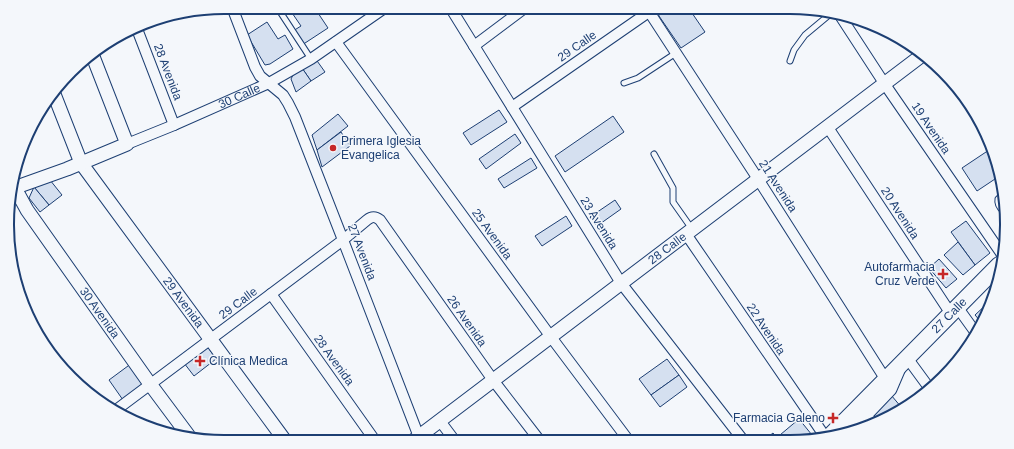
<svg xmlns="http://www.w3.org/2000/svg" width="1014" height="449" viewBox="0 0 1014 449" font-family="Arial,sans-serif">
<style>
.building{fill:#d5e0f0;stroke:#1d3f73}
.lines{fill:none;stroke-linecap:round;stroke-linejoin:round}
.service-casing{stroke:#1d3f73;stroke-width:7}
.minor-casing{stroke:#1d3f73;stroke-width:12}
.tertiary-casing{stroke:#1d3f73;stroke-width:15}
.primary-casing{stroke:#1d3f73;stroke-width:18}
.service{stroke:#f4f7fb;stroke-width:5}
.minor{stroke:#f4f7fb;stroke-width:10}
.tertiary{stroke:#f4f7fb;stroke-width:13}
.primary{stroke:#f4f7fb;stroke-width:16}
.poi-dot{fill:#c62828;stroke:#f4f7fb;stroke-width:1.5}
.labels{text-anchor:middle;stroke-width:3;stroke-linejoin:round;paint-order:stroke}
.street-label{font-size:12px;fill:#1d3f73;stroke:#f4f7fb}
.poi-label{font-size:12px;fill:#1d3f73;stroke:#f4f7fb;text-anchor:start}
.rim{fill:none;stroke:#1d3f73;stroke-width:2}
</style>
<rect width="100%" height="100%" fill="#f4f7fb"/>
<!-- building -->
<g class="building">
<polygon points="288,7 314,7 328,28 302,45 293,31 301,26"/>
<polygon points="666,7 698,7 699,8 692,13 705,32 681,48 659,16 658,12"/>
<polygon points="267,22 278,39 285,35 293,49 270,64 265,65 247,35"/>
<polygon points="315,58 325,72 311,81 302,68"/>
<polygon points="302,68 311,81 296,92 291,79 293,75"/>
<polygon points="499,110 507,122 471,145 463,133"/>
<polygon points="338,114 348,126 317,150 312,135"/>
<polygon points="613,116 624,132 565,172 555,156"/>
<polygon points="341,132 350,146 322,167 317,150"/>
<polygon points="515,134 521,143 486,169 479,159"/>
<polygon points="992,148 998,177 977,191 962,168"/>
<polygon points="531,158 537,168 504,188 498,179"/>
<polygon points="50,180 62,195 49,205 34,187"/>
<polygon points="34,187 49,205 40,212 29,198"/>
<polygon points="615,200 621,209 597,226 590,217"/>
<polygon points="566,216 572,226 542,246 535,236"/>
<polygon points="966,221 990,253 975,265 951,232"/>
<polygon points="958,242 975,265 963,275 944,255"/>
<polygon points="939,259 957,279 946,288 929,268"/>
<polygon points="989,302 991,305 991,308 982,323 975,315"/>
<polygon points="207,346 216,359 194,376 184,363"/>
<polygon points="667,359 679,375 651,395 639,379"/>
<polygon points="132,363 146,384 123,400 109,380"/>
<polygon points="679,375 687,387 660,407 651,395"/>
<polygon points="891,395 902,408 878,423 874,418 875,409"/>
<polygon points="799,419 812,435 806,440 774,440"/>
<polygon points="773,433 777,438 774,440 764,440"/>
</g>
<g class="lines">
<!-- service casing -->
<g class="service-casing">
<g id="service">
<polyline points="277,7 311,59"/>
<polyline points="790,61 794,50 805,35 829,15"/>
<polyline points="624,83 638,78 676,53"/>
<polyline points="654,154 673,188 673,202 692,229"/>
<path d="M 1001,196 L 998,199 C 997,204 999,207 1003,211 L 1004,211"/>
</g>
</g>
<!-- minor casing -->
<g class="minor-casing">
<g id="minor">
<polyline points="232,7 255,67 260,76 283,95 288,103 295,117 343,240 419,437"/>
<polyline points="450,7 621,283 743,440"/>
<polyline points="646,7 758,179 886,380"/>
<polyline points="841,17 884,83 1001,253"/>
<polyline points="137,29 174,125"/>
<polyline points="336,42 551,337 629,441"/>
<polyline points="474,46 526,7"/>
<polyline points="512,107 656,7"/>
<polyline points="827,126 951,314"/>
<path id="s1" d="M 127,144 L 174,125 L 269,83 L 311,59 L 386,7"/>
<polyline points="686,234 826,438"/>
<polyline points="271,294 376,442"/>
<polyline points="958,308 976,333"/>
<polyline points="908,359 930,389"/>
<path d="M 116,410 L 343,240 L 367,220 C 372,216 375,216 380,220 L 493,380 L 540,441"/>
<polyline points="866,414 873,425"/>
<polyline points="440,421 455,441"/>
</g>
</g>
<!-- tertiary casing -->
<g class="tertiary-casing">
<g id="tertiary">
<path id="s2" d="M 54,94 L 81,163 L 286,442"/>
<path id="s3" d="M 15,188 L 27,210 L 150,384 L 188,435"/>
<polyline points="11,189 67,169 127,144 92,54"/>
<polyline points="849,432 890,389 899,368"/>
<path id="s4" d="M 413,441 L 921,56"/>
</g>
</g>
<!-- primary casing -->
<g class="primary-casing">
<g id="primary">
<path id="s5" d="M 829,437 L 999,265"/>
</g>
</g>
<!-- service -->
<use href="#service" class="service"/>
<!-- minor -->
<use href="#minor" class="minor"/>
<!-- tertiary -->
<use href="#tertiary" class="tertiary"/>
<!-- primary -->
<use href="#primary" class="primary"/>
</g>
<!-- markers -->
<g class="poi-dot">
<circle cx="333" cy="148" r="4"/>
<path d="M941 268h4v4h4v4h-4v4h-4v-4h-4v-4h4z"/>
<path d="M198 355h4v4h4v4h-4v4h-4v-4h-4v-4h4z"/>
<path d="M831 412h4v4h4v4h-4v4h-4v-4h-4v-4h4z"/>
</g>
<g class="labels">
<!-- street labels -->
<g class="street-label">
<text transform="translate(577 46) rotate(-35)" y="4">29 Calle</text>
<text transform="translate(168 72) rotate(69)" y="4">28 Avenida</text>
<text dy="4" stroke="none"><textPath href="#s1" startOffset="122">30 Calle</textPath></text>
<text transform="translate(931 128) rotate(56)" y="4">19 Avenida</text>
<text transform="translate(778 186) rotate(57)" y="4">21 Avenida</text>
<text transform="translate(900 213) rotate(57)" y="4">20 Avenida</text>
<text transform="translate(599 223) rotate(58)" y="4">23 Avenida</text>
<text transform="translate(492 234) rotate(54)" y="4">25 Avenida</text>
<text dy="4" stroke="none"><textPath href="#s4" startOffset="319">28 Calle</textPath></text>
<text transform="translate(362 252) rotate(69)" y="4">27 Avenida</text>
<text dy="4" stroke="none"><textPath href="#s2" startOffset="247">29 Avenida</textPath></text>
<text transform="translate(238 303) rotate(-37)" y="4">29 Calle</text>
<text dy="4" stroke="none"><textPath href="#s3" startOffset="151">30 Avenida</textPath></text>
<text dy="4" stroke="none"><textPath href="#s5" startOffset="171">27 Calle</textPath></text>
<text transform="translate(467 321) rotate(55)" y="4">26 Avenida</text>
<text transform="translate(766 329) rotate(56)" y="4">22 Avenida</text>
<text transform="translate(334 360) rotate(54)" y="4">28 Avenida</text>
</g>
<!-- poi labels -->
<g class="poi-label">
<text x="341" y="145">Primera Iglesia<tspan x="341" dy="14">Evangelica</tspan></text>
<text x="935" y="271" text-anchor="end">Autofarmacia<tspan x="935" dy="14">Cruz Verde</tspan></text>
<text x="209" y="365">Clínica Medica</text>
<text x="825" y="422" text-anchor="end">Farmacia Galeno</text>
</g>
</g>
<!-- crop -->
<path d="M0 0H1014V449H0ZM224 14H790A210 210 0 0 1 1000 224V225A210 210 0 0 1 790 435H224A210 210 0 0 1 14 225V224A210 210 0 0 1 224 14Z" fill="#f4f7fb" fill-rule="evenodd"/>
<path class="rim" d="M224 14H790A210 210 0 0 1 1000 224V225A210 210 0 0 1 790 435H224A210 210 0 0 1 14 225V224A210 210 0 0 1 224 14Z"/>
</svg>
